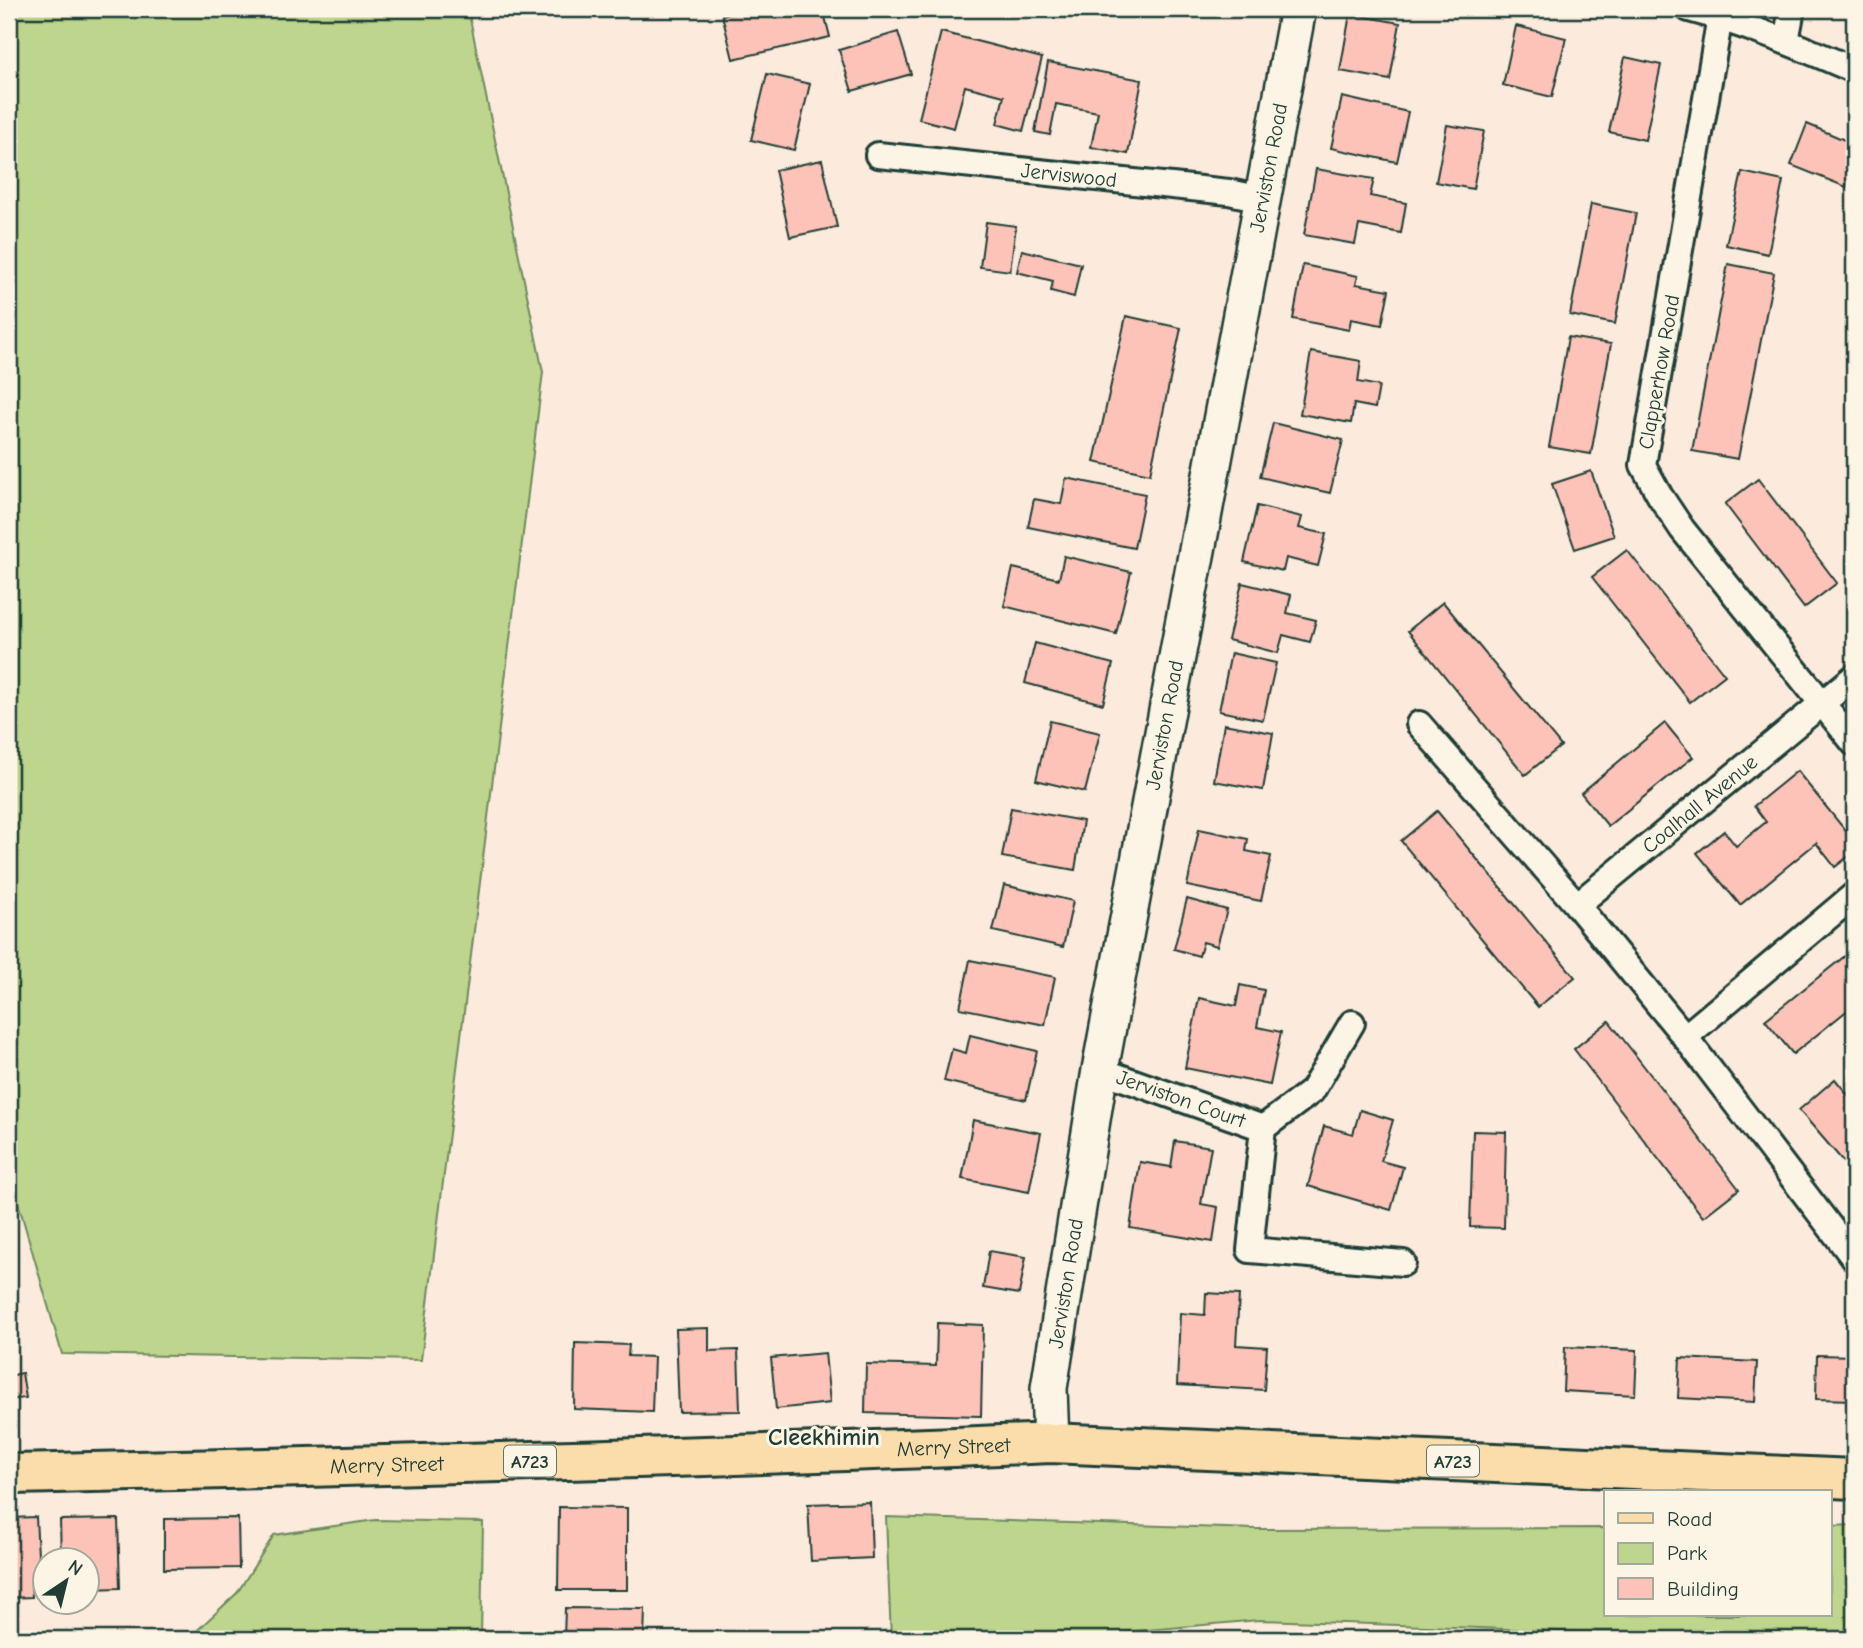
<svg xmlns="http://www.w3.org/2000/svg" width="1863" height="1648" viewBox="0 0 1863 1648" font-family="'Comic Neue',sans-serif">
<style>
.green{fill:#bdd58c;stroke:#6e8960;stroke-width:2}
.building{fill:#fec3b8;stroke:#1f3d34;stroke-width:2}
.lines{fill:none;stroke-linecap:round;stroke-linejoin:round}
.minor-casing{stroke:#1f3d34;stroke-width:30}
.secondary-casing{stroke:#1f3d34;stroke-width:40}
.primary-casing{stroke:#1f3d34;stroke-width:44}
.minor{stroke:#fcf5e5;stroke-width:24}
.secondary{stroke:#fcf5e5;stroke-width:35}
.primary{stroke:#fbddab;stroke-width:38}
.labels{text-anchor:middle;stroke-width:6;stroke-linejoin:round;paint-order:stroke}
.shield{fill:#fcf5e5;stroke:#617469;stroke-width:2}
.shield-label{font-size:19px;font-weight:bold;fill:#1f3d34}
.street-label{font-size:21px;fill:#1f3d34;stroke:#fcf5e5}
.quarter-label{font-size:24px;font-weight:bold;fill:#1f3d34;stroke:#fcf5e5}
</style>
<rect width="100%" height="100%" fill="#fcebdc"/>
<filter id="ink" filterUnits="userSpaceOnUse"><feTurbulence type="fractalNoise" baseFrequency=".0143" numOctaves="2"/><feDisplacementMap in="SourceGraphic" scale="14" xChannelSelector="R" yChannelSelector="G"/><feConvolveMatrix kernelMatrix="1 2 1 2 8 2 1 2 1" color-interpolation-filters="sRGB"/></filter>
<g filter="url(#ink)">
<!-- green -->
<g class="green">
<polygon points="9,9 468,9 543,372 421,1360 62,1354 9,1171"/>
<polygon points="886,1517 1256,1529 1606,1528 1606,1615 1830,1615 1830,1526 1854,1525 1854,1639 1670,1639 1642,1634 1259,1620 1126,1632 1115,1639 891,1639"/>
<polygon points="375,1520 483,1522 481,1639 188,1639 237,1593 274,1535"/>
</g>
<!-- building -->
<g class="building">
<polygon points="748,9 823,9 830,37 733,59 722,15"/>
<polygon points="1350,14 1400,23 1390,80 1340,71"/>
<polygon points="1516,26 1566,38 1552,97 1503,85"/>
<polygon points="898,32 911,74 852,91 839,50"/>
<polygon points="941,32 1042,58 1023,131 997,124 1004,96 965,86 954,128 919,119"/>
<polygon points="1625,57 1661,65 1645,140 1609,132"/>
<polygon points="1048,62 1142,80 1128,154 1091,147 1098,112 1056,104 1050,135 1035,132"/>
<polygon points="767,74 810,84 794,150 751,140"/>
<polygon points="1342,97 1408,112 1397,162 1331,148"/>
<polygon points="1807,124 1854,144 1854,167 1846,187 1791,165"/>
<polygon points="1447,125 1484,131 1473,189 1436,182"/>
<polygon points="822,160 837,227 790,237 775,170"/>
<polygon points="1316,169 1374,179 1370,196 1406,203 1401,233 1359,225 1355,244 1304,235"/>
<polygon points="1742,172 1783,181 1768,254 1726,245"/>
<polygon points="1591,204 1636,213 1615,324 1570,315"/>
<polygon points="986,222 1016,226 1010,271 980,267"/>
<polygon points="1022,250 1081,264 1074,297 1051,291 1053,281 1017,272"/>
<polygon points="1728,264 1774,273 1738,459 1692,451"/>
<polygon points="1303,265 1358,276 1356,284 1389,290 1382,325 1351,319 1349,330 1293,319"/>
<polygon points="1126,316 1181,328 1150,474 1094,462"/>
<polygon points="1568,337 1611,344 1591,454 1549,447"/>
<polygon points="1311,352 1361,361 1358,382 1379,386 1375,408 1354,404 1351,423 1300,414"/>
<polygon points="1273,423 1343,440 1330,493 1260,477"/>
<polygon points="1591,471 1614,536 1575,549 1552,484"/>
<polygon points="1066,478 1145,494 1134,548 1028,527 1034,499 1061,504"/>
<polygon points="1758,479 1837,583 1804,608 1725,504"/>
<polygon points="1257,506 1302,517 1299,528 1326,534 1318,566 1286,558 1283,571 1244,562"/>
<polygon points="1627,550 1725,675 1690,702 1592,577"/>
<polygon points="1064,556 1131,572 1116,634 1004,606 1013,568 1059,579"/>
<polygon points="1242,583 1291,595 1287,613 1316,620 1310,642 1283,635 1278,653 1228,640"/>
<polygon points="1443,602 1561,746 1525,775 1408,631"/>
<polygon points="1035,643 1113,664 1103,704 1025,683"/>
<polygon points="1231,653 1276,663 1263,720 1219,711"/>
<polygon points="1050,721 1100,733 1085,792 1036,780"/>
<polygon points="1665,723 1693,757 1608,826 1581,793"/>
<polygon points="1224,724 1273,733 1263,790 1214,781"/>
<polygon points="1797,771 1854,841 1854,852 1835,867 1816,843 1740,905 1697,853 1724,831 1736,846 1766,822 1754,806"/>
<polygon points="1011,808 1083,821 1075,870 1002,857"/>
<polygon points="1437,811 1575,977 1538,1007 1401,841"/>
<polygon points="1199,829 1248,839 1246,851 1271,856 1261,901 1187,886"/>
<polygon points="1004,885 1073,901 1063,947 993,931"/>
<polygon points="1187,899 1227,910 1217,946 1203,942 1199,956 1174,949"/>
<polygon points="1850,952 1854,957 1854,1005 1793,1054 1765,1020"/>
<polygon points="970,960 1055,977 1045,1025 960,1008"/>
<polygon points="1240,985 1264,990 1257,1027 1281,1032 1270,1085 1185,1068 1199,998 1236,1006"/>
<polygon points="1609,1021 1739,1189 1703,1217 1574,1049"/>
<polygon points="970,1035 1037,1051 1026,1100 944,1081 952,1049 966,1053"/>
<polygon points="1835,1079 1854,1102 1854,1174 1799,1110"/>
<polygon points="1360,1110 1393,1120 1381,1161 1403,1167 1391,1210 1308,1186 1324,1126 1353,1134"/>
<polygon points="973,1120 1041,1133 1029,1192 962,1179"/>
<polygon points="1473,1131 1506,1132 1504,1228 1470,1227"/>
<polygon points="1175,1141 1211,1147 1201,1204 1218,1207 1213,1242 1130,1228 1140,1162 1171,1167"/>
<polygon points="989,1251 1026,1257 1019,1294 983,1288"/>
<polygon points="1206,1293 1239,1295 1236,1345 1267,1347 1264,1390 1177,1385 1180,1313 1205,1315"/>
<polygon points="937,1323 983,1325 981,1416 865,1413 866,1364 936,1366"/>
<polygon points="709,1328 709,1351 738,1350 740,1411 679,1412 676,1329"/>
<polygon points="575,1343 629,1345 628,1356 654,1357 652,1412 574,1409"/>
<polygon points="1565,1347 1637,1350 1635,1395 1563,1391"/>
<polygon points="825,1353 830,1403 776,1409 771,1358"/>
<polygon points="1817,1355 1854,1356 1854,1400 1816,1399"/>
<polygon points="1680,1358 1757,1362 1755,1402 1678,1398"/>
<polygon points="22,1373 26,1398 9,1400 9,1376"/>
<polygon points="870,1502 872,1558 811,1561 808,1504"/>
<polygon points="559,1507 627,1508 627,1590 558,1590"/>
<polygon points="36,1517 39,1575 31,1576 32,1597 9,1598 9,1518"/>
<polygon points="238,1518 239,1568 164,1569 164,1519"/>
<polygon points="118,1519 120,1588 88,1589 88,1560 61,1560 60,1520"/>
<polygon points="565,1608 645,1609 644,1639 564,1639"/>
</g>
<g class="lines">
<!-- minor casing -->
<g class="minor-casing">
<g id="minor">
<path d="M 1689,9 C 1746,24 1800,47 1854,70"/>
<polyline points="1720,17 1643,465 1660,496 1682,529 1854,743"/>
<polyline points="1786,41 1792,9"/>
<path id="s1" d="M 878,155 L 1229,192 L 1262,199"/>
<polyline points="1419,724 1577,905 1685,1037 1853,1257"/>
<path id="s2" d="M 1577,905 L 1854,677"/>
<polyline points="1685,1037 1854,895"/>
<path id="s3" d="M 1100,1070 L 1263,1128 L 1250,1250 L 1403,1263"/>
<polyline points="1263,1128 1312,1091 1352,1023"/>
</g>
</g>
<!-- secondary casing -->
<g class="secondary-casing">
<g id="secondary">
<path id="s4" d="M 1051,1443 L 1049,1388 L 1100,1070 L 1298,9"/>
</g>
</g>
<!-- primary casing -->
<g class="primary-casing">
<g id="primary">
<path id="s5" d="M 9,1474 C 356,1466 704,1458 1051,1443 L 1854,1479"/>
</g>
</g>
<!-- minor -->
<use href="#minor" class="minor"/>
<!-- secondary -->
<use href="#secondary" class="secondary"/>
<!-- primary -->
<use href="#primary" class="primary"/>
</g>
</g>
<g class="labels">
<!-- shield labels -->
<g class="shield">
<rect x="504" y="1445.5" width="52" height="31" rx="5"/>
<rect x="1427" y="1445.5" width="52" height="31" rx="5"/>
</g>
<g class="shield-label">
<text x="530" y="1468">A723</text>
<text x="1453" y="1468">A723</text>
</g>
<!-- street labels -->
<g class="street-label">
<text dy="7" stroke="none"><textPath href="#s4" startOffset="1295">Jerviston Road</textPath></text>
<text dy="7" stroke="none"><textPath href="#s1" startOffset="192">Jerviswood</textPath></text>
<text transform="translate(1659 372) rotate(-80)" y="7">Clapperhow Road</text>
<text dy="7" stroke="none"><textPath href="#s4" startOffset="728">Jerviston Road</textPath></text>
<text dy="7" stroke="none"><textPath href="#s2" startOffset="159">Coalhall Avenue</textPath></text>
<text dy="7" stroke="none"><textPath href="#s3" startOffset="86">Jerviston Court</textPath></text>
<text dy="7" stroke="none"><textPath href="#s4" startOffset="161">Jerviston Road</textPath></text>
<text dy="7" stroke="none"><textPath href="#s5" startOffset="945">Merry Street</textPath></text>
<text dy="7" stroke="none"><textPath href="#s5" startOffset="378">Merry Street</textPath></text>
</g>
<!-- quarter labels -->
<g class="quarter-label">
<text x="824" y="1445">Cleekhimin</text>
</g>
</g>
<!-- margin -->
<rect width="1863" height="1648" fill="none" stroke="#fcf5e5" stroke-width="35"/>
<rect x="18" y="18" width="1828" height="1613" fill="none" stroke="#1f3d34" stroke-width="2.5" filter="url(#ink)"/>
<!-- legend -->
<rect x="1604" y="1490" width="228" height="126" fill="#fcf5e5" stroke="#a4ab9e" stroke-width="2"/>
<rect x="1618" y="1513" width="35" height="10" fill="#fbddab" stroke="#a4ab9e" stroke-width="2"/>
<text x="1667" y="1526" font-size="21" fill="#1f3d34">Road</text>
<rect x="1618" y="1543" width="35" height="21" fill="#bdd58c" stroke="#a4ab9e" stroke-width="2"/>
<text x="1667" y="1560" font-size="21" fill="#1f3d34">Park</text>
<rect x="1618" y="1578" width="35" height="21" fill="#fec3b8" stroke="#a4ab9e" stroke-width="2"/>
<text x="1667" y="1596" font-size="21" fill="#1f3d34">Building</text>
<!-- north arrow -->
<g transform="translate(66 1581) rotate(35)"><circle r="33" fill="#fcf5e5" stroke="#a4ab9e" stroke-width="2"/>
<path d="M0-5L12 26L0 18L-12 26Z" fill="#1f3d34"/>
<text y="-10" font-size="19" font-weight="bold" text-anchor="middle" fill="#1f3d34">N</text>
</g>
</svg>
